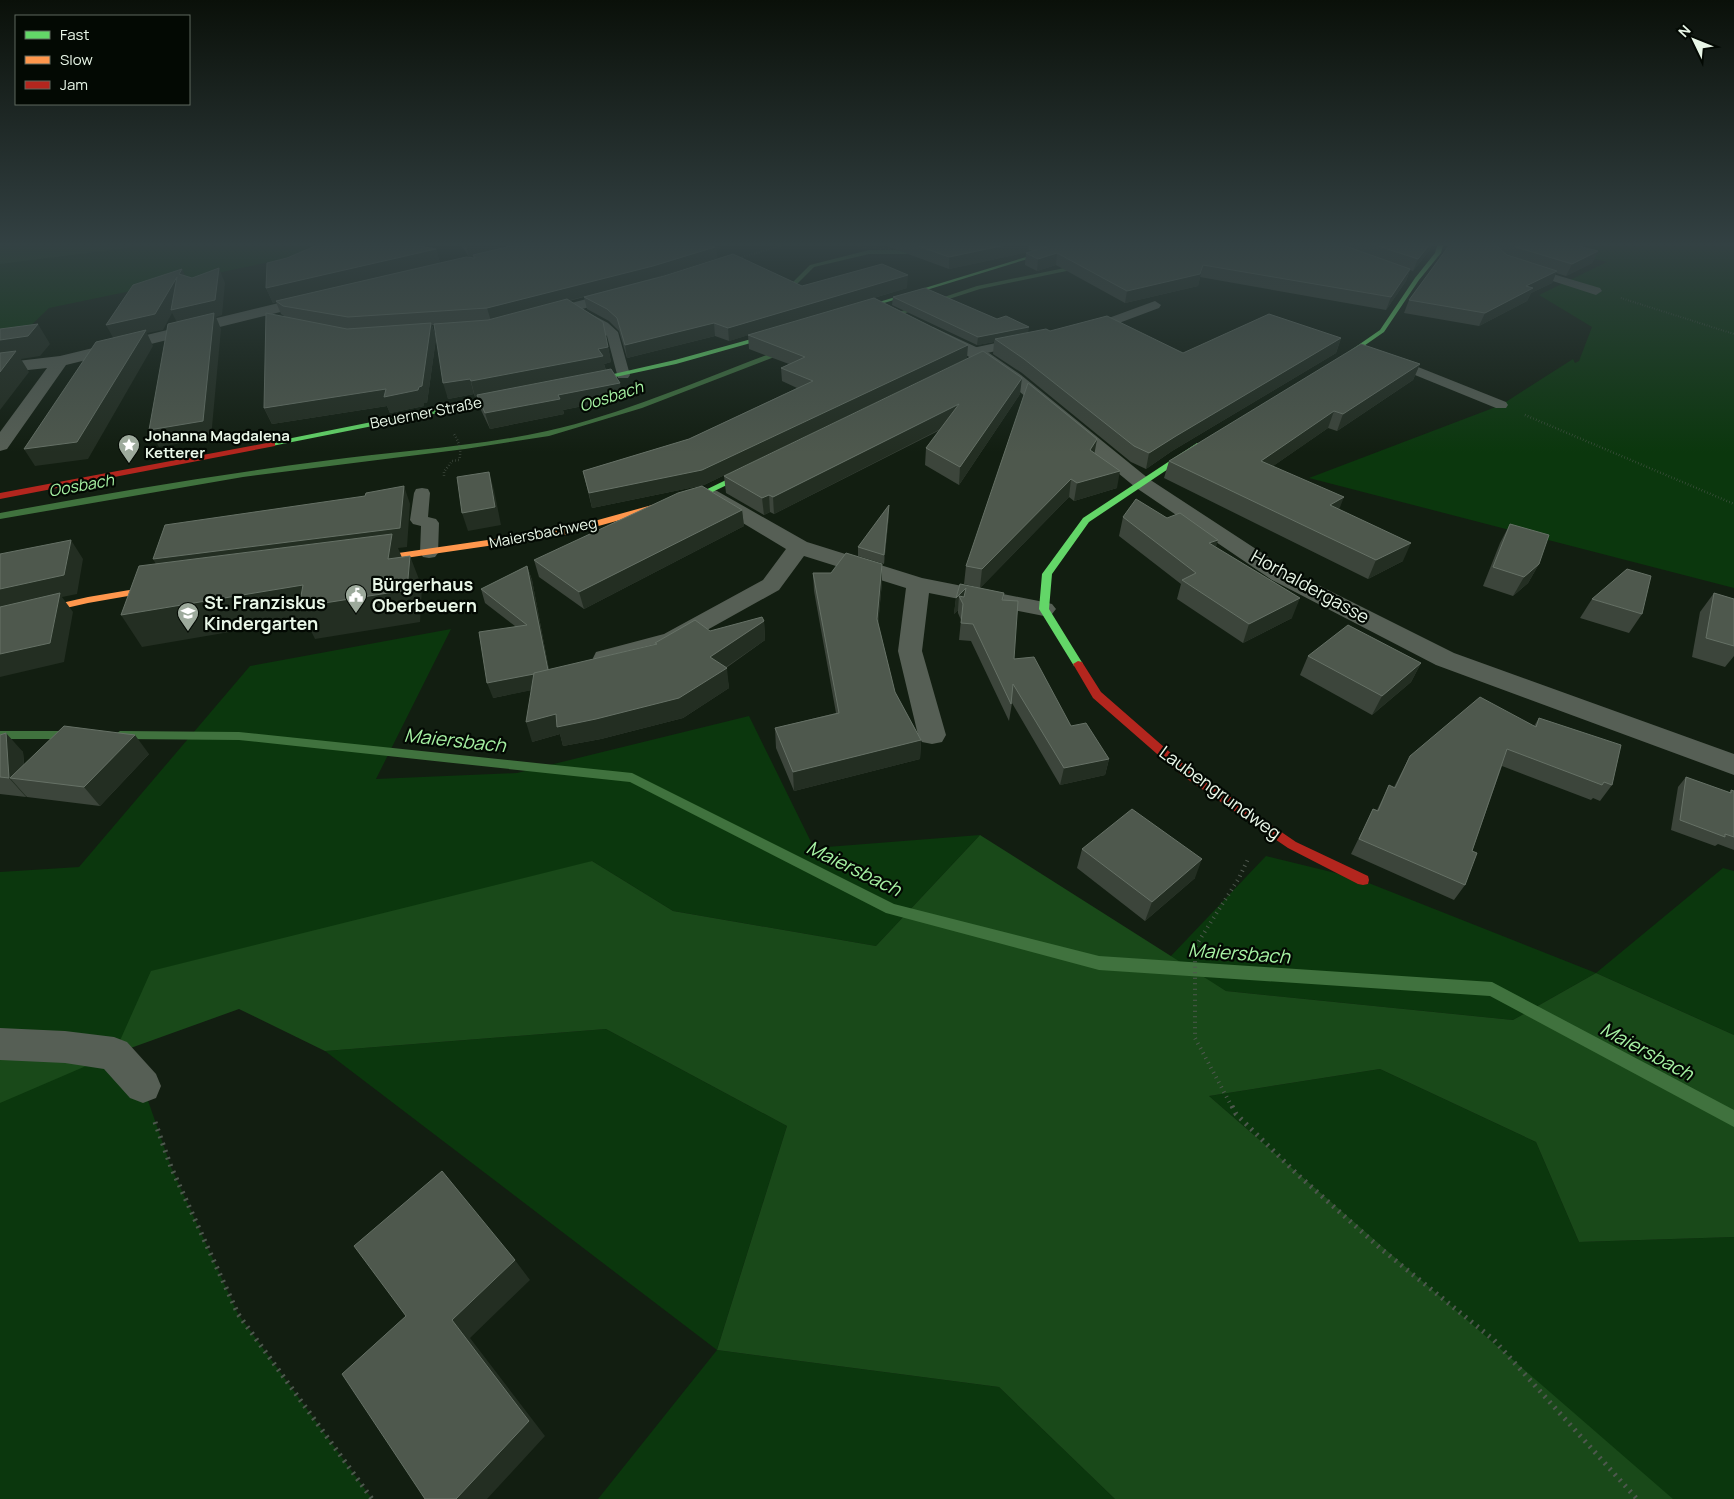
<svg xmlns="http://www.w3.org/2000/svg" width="1734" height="1499" viewBox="0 0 1734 1499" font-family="Manrope,sans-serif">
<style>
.green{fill:#0b370d}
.forest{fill:#194919}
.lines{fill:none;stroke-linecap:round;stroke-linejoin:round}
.stream{fill:#40723e;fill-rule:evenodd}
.path-far3{stroke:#4e584e;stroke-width:2;stroke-dasharray:0.5 2;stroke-linecap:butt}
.path-far2{stroke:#4e584e;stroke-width:2.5;stroke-dasharray:0.5 2.5;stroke-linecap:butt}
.path-far1{stroke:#4e584e;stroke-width:4;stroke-dasharray:1 4.5;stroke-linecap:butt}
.path{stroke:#4e584e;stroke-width:5;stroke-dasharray:2 5.5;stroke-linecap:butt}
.lane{fill:#565f55;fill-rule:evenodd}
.street{fill:#565f55;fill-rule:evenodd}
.fast{fill:#63d668;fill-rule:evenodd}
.slow{fill:#ff974d;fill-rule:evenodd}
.jam{fill:#b3261e;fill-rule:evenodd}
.wall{fill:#3c453b}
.shaded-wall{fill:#232e22}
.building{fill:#4e584d;stroke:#667166}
.labels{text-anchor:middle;stroke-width:4.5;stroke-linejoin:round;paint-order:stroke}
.far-street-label{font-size:15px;fill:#e8f6e7;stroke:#030903}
.far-poi-label{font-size:15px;font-weight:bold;fill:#e8f6e7;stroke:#030903;text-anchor:start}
.far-water-label{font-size:16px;font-style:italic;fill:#a6f2a3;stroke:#030903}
.poi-label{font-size:18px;font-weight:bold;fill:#e8f6e7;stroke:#030903;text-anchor:start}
.street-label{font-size:18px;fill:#e8f6e7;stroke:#030903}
.water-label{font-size:19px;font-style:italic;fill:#a6f2a3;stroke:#030903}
</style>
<rect width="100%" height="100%" fill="#121e11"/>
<!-- green -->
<g class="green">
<polygon points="0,243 361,243 49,308 17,339 0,341"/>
<polygon points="1572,243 1734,243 1734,588 1309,478 1501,405 1573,359 1575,363 1579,361 1592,327 1539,295 1607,262 1559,250"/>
<polygon points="451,629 376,779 517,773 749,716 814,848 980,835 876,946 673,911 592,861 114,1054 143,1086 171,1167 238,1314 372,1499 0,1499 0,872 79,867 250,666"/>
<polygon points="1266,856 1356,878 1596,973 1723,868 1734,871 1734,1035 1596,973 1513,1020 1226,991 1170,957"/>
<polygon points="606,1029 787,1126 717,1350 999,1387 1115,1499 598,1499 717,1350 325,1051"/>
<polygon points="1380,1069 1536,1142 1579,1242 1734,1237 1734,1499 1672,1499 1209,1096"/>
</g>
<!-- forest -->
<g class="forest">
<polygon points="0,243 146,243 143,246 0,264"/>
<polygon points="980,835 1226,991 1513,1020 1596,973 1734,1035 1734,1237 1579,1242 1536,1142 1380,1069 1209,1096 1673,1499 1115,1499 999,1387 717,1350 787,1126 606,1029 325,1051 239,1009 114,1054 0,1103 0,1037 114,1054 151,971 592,861 673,911 876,946"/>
</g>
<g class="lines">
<!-- stream -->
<g class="stream">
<polygon points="869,250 918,250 921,252 918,254 869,254 814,267 797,284 781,291 778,289 793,282 810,265"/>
<polygon points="1079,265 1081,266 1081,268 980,289 890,318 884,317 977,286"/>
<path d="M 783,349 L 790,351 L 642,408 L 549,436 L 465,449 L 243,477 L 0,519 L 0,513 C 107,493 215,475 323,461 C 397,451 473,447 547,431 C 628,413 705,377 783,349 Z"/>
<polygon points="0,731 70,731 76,735 70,739 0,739"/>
<polygon points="120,731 239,732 632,773 894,904 1099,956 1492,982 1734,1110 1734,1127 1490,996 1099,970 886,913 630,782 239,740 120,739 114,735"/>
</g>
<!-- path-far3 -->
<g class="path-far3">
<polyline points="846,243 870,248 902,250"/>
<polyline points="742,257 792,243"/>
<polyline points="1621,298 1734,334"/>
</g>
<!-- path-far2 -->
<g class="path-far2">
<polyline points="1525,415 1734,504"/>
<path d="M 444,476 L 444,472 L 452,461 L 459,460 C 462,451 459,442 454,434"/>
</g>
<!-- path-far1 -->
<polyline class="path-far1" points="1232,1107 1195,1038 1195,947 1239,878 1249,857"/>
<!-- path -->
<g class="path">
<polyline points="1232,1106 1236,1114 1297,1174 1380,1248 1494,1340 1637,1499"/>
<polyline points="155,1122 171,1167 238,1314 372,1499"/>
</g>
<!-- lane -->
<g class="lane">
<polygon points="1526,266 1600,288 1602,291 1596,295 1522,271 1520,269 1522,267"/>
<polygon points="1155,301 1161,305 1159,308 1103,329 1087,332 1081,328 1082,325 1095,323"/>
<polygon points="578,307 608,323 618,332 630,375 628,378 618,378 607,336 598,329 574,314 572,311"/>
<polygon points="1024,337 1031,341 1029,344 973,356 966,352 968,349"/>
<polygon points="1388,355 1506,402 1508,405 1506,408 1496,408 1383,362 1381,359 1383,356"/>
<polygon points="422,488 428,489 430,493 428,517 436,519 439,523 438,553 435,557 429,558 423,557 420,553 421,526 413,524 410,520 414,493 416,489"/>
</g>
<!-- street -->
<g class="street">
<path d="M 1015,243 C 1028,243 1046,242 1055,252 L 1048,256 L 1017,246 Z"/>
<polygon points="621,290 626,291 628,294 626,297 542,320 537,318 534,315 537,312"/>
<polygon points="316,294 321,296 324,299 321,302 66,365 7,449 0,451 0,432 47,368 0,373 0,363 60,356"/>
<polygon points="933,327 989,353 1021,375 1149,479 1288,570 1454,653 1734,754 1734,775 1436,665 1272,580 1135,487 1009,383 977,361 927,335 925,332 927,329"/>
<polygon points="710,489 717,491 807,542 922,578 1044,602 1052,604 1056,609 1052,614 1044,616 929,593 922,651 946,735 942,742 932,744 922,742 918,735 898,651 906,588 804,556 779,590 682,644 605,666 596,664 593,658 596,652 664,634 763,580 786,549 703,499 700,495 703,491"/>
<polygon points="0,1028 65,1031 114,1037 127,1042 156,1074 161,1086 156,1098 143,1103 130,1098 104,1069 65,1063 0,1060"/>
</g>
<!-- fast -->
<g class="fast">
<polygon points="1072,243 1080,243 848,314 843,313"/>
<polygon points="1438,243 1444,243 1441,253 1419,280 1384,332 1335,366 1331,366 1331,364 1380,330 1415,278 1435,253"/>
<polygon points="784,330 787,332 786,333 676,364 578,385 574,383 675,360"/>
<polygon points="516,393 520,395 519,397 272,446 268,444 272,442"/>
<polygon points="1197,443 1204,445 1089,522 1052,574 1049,609 1083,664 1078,667 1074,666 1039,609 1042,574 1083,518"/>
<polygon points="755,466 762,468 702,497 699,498 695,495"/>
</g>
<!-- slow -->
<g class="slow">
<polygon points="699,492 703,495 702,497 570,534 364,564 359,561 364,558 569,528"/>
<polygon points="165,584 168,585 168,589 88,603 0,623 0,617 88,597"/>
</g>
<!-- jam -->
<g class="jam">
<polygon points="272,442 275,442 275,446 0,499 0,493"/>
<polygon points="1078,661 1082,662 1101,692 1188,768 1296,842 1368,876 1369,880 1368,884 1363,885 1358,884 1288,848 1180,774 1093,698 1073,664"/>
</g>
</g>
<!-- wall -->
<g class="wall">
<polygon points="460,243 734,243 720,246 720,249 716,250 717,258 655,278 802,286 907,288 764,331 967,358 704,485 592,508 583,471 689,439 797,388 782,381 781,368 789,364 749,349 748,335 729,341 715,336 627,358 619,331 609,321 587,309 584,297 621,287 569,301 608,347 611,362 604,364 606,370 623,398 563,410 564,414 490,429 481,410 477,396 475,397 474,394 448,399 435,325 432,325 436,338 427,403 424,403 424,406 390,413 387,406 272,424 264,408 284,316 281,314 276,302 273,303 266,288 436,249 440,263 474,258 473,256 469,257"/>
<polygon points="878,243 1029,243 1028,252 949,269"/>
<polygon points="1040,243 1057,243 1049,245"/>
<polygon points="1061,243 1432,243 1429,251 1413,271 1410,270 1406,281 1386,310 1200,277 1198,286 1125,303 1056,265 1037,271 1025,265 1026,253"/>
<polygon points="1449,243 1567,243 1598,251 1592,263 1566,276 1556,273 1552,283 1531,293 1527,301 1479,326 1404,313 1409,300 1450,244"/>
<polygon points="893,297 1028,333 1050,331 1183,353 1341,338 1336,353 1172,451 1146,469 1131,462 1022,373 993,354 994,342 977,345 892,305"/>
<polygon points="1420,364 1413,380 1337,431 1328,428 1273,466 1339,509 1403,561 1368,579 1164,478 1169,461"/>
<polygon points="1020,394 959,485 925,465 926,448 940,430 774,514 770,512 764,515 726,493 724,476"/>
<polygon points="1097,439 1094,453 1117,488 1074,501 1069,497 980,588 964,584 966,566"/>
<polygon points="742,510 744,526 584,609 539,577 534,560"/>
<polygon points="889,514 884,564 858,556 858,547"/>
<polygon points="1123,517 1216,548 1292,618 1243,643 1177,599 1181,584 1119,536"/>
<polygon points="1510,524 1539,564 1528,583 1513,596 1483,586 1500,543"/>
<polygon points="527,566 532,580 549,670 655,644 655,643 710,631 764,621 765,640 726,668 729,688 683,718 601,739 563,746 560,734 532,742 531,690 493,698 515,626 485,603 481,589"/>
<polygon points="813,573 882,582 878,624 895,692 921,740 920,759 794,791 776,748 775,728 836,713 814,591"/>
<polygon points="960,584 1004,593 1003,600 1014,659 1071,726 1109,759 1105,775 1060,785 1012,703 1009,721 971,641 959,640 961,620 958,613 958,610 954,614 956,598"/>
<polygon points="1714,593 1734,599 1734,656 1725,667 1692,657 1700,612"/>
<polygon points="1592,599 1642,614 1629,633 1580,618"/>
<polygon points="1308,656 1421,663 1411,682 1372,715 1300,675"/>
<polygon points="1539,718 1612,785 1600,801 1593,798 1591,800 1502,766 1472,851 1465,885 1454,900 1351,854 1373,809 1377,810 1389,785 1394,787 1410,756 1534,726"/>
<polygon points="0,735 23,752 24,765 149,754 100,806 27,797 26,796 26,797 0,794"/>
<polygon points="1686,777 1729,793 1731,790 1734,791 1734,850 1718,844 1715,846 1671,830 1678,787"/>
<polygon points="1082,849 1195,878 1145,921 1077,868"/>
</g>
<!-- shaded-wall -->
<g class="shaded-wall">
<polygon points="474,243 527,243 469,257 466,245"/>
<polygon points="704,243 734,243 720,246 720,249 716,250 717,258 654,278 491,321 487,308"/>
<polygon points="1015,243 1029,243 1028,252 949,269 949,257"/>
<polygon points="1049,243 1057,243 1049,245"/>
<polygon points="1431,243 1432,243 1429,251 1413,271 1418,259"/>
<polygon points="436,249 440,263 276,301 276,302 273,303 266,288"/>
<polygon points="1598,251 1592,263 1566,276 1572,264"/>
<polygon points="1057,253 1056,265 1037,271 1038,259"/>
<polygon points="1203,265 1198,286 1125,303 1127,291"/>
<polygon points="219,268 225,283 222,315 216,317 221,329 211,438 159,447 149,430 179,326 172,313 163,330 147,333 153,346 88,459 35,466 24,449 115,341 106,325 177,277 184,292"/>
<polygon points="182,269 189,284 179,274"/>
<polygon points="1410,269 1406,281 1386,310 1391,297"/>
<polygon points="1557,271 1552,283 1531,293 1527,301 1479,326 1485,313 1526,286"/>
<polygon points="908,275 907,288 729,341 728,328"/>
<polygon points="431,323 436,338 427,403 424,403 424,406 390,413 387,406 272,424 264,408 386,389"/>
<polygon points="714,323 715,336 627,358 625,345"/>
<polygon points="38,324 50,344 40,356 21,359 29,372 0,410 0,340"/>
<polygon points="1029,327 1028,335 995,339 994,342 977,345 978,337"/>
<polygon points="1341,338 1336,353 1172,451 1146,469 1149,453 1176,436"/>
<polygon points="968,345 967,358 704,485 592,508 589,493"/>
<polygon points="608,347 611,362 604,364 606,371 475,397 471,381"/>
<polygon points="1420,364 1413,380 1337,431 1343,414"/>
<polygon points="1022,378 1020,394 959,485 960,467"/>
<polygon points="470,379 474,394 448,399 443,383"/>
<polygon points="620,383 623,398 563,410 564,414 490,429 485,413 558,395"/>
<polygon points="959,404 958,420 774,514 773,497"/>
<polygon points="1334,411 1328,428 1256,478 1261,461"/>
<polygon points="1097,439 1094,456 1090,450"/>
<polygon points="1120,471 1117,488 1074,501 1077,483"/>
<polygon points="489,472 494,490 501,525 468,531 462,513"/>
<polygon points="1071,479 1069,497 980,588 982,569"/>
<polygon points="404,486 410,504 407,547 398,548 405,565 388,559 164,578 153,559"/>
<polygon points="769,495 770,512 764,515 762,498"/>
<polygon points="1344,497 1337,515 1330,505"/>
<polygon points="889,505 889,514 884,564 884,555"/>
<polygon points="742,510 744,526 584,609 579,592"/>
<polygon points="71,540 83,559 77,594 62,597 73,612 64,662 0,677 0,589"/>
<polygon points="1218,540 1213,559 1209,543"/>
<polygon points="1411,543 1403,561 1368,579 1376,560"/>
<polygon points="410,556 422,587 420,622 315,639 305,619 142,647 121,615"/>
<polygon points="882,564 882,582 877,638 877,619"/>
<polygon points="1539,564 1528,583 1513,596 1524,577"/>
<polygon points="527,566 532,580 552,686 493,698 487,683 548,671"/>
<polygon points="966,588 963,604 959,596 958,610 954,614 956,598"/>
<polygon points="1300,598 1292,618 1243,643 1249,624"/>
<polygon points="764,621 765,640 713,676 710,657"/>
<polygon points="1421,663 1411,682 1372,715 1382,696"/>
<polygon points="727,668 729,688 683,718 601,739 563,746 560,734 532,742 526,722"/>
<polygon points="6,733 23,752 25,780 10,778 26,796 26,797 9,778"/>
<polygon points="135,735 149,754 100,806 84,787"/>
<polygon points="921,740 920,759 794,791 793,772"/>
<polygon points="1109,759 1105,775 1060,785 1064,768"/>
<polygon points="1202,859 1195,878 1145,921 1152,902"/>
<polygon points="515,1260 530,1280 470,1338 545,1436 487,1499 456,1499 452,1320"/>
</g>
<!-- building -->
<g class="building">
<polygon points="322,243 403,243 436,249 266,288 267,263 287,258"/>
<polygon points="465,243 474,243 466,245"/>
<polygon points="524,243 707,243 715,247 653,266 487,308 348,317 283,306 276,301 466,257 475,258 473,255"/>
<polygon points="910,243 1015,243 949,257"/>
<polygon points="1061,243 1337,243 1410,269 1391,297 1203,265 1200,274 1127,291 1057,253 1038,259 1026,253"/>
<polygon points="1369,243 1431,243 1418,259"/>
<polygon points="1451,243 1493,243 1507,255 1557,271 1526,286 1533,288 1485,313 1409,300"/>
<polygon points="1511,243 1567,243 1598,251 1572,264 1516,247"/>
<polygon points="733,254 802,286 882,264 908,275 728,328 714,323 625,345 617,318 607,309 584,297 664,276"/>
<polygon points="219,268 215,300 171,310 177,277 155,314 106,325 133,285 182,269 179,274 192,278"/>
<polygon points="925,288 997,319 1006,316 1029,327 978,337 893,297"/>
<polygon points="874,298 968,345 702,470 589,493 583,471 689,439 813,381 781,368 805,357 748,335"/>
<polygon points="567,299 603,322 608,347 598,349 603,356 471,381 470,379 443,383 434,324 488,320"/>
<polygon points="214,313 203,421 149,430 168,324"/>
<polygon points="266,313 347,329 431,323 422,386 419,387 418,390 384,397 386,389 264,408"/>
<polygon points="1269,314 1341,338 1176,436 1149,453 1134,446 1024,359 995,339 1046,329 1050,331 1107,316 1183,353"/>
<polygon points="38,324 28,336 0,340 0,329"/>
<polygon points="146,330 77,442 24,449 96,342"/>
<polygon points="1361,344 1420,364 1343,414 1334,411 1261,461 1344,497 1330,505 1411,543 1376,560 1169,461"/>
<polygon points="16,351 0,372 0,353"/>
<polygon points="983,351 1022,378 960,467 926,448 959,404 773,497 769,495 762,498 724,476"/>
<polygon points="611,369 620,383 558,395 560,399 485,413 477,395"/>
<polygon points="1028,383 1097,439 1090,450 1120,471 1077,483 1071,479 982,569 966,566"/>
<polygon points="489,472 495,507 462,513 457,477"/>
<polygon points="404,486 400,528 153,559 165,525 365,496 366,493"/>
<polygon points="702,486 742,510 579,592 534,560 678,493"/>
<polygon points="1136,499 1167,518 1180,513 1218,540 1209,543 1300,598 1249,624 1182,580 1196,573 1123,517"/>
<polygon points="889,505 884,555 858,547"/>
<polygon points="1510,524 1549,535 1539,564 1524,577 1493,567"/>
<polygon points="392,534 388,559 410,556 407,590 299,607 303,585 121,615 139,566"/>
<polygon points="71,540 64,575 0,589 0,554"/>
<polygon points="846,553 882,564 877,619 895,692 921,740 793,772 775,728 839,713 813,573 831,573"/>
<polygon points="527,566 548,670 534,674 487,683 479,632 527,625 481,589"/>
<polygon points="1627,569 1651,576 1642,614 1592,599"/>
<polygon points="960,584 1004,593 1002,600 1018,601 1014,659 1034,657 1071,726 1086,723 1109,759 1064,768 1013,684 1011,704 973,624 961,623 963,604 959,596 964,597 966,588 956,598"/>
<polygon points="60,593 50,643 0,654 0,607"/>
<polygon points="1714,593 1734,599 1734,646 1706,638"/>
<polygon points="762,617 764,621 710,657 727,668 679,698 596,719 557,727 556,714 526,722 534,673 657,644 655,643 695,620 710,631"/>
<polygon points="1348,625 1421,663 1382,696 1308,656"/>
<polygon points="1480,697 1536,727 1539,718 1621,745 1612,785 1604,782 1602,785 1507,749 1472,851 1477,853 1465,885 1359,839 1373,809 1378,811 1389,785 1395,788 1410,756"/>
<polygon points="64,726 135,735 84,787 10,778"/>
<polygon points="6,733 9,778 0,777 0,735"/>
<polygon points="1686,777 1731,793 1731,790 1734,791 1734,837 1725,834 1725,837 1680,820"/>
<polygon points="1132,809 1202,859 1152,902 1082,849"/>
<polygon points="442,1171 515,1260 452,1320 529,1421 456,1499 425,1499 342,1374 406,1316 354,1246"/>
</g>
<!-- sky -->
<linearGradient id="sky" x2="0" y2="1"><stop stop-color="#0a1009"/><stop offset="0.54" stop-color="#334143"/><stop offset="1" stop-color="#334143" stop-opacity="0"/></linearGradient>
<rect width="1734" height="453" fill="url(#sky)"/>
<!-- icons -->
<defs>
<g id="sight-pin" transform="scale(1.125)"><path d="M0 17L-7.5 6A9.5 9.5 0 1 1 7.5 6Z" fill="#9daa9c" stroke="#030903"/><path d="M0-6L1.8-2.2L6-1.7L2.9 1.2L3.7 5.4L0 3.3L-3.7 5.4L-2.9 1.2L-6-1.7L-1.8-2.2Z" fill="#fff"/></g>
<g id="civic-pin" transform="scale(1.125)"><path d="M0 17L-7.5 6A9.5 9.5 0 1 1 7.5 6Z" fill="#9daa9c" stroke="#030903"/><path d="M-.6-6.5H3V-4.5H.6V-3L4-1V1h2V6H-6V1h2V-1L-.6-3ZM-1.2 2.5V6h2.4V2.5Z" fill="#fff"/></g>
<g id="school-pin" transform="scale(1.125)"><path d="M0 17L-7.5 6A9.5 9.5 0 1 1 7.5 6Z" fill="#9daa9c" stroke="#030903"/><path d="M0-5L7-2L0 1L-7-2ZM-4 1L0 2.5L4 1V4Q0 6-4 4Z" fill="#fff"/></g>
</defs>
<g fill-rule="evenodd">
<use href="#sight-pin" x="129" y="445"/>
<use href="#civic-pin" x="356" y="595"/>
<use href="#school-pin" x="188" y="613"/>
</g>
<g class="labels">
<!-- far-street labels -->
<g class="far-street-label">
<text transform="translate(426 413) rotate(-11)" y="5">Beuerner Straße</text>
<text transform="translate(543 533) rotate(-11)" y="5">Maiersbachweg</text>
</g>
<!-- far-poi labels -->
<g class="far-poi-label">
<text x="145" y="441">Johanna Magdalena<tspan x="145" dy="17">Ketterer</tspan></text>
</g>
<!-- far-water labels -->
<g class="far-water-label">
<text transform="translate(611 396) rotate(-18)" y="6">Oosbach</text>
<text transform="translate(81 485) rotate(-10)" y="6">Oosbach</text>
</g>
<!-- poi labels -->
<g class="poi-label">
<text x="372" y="591">Bürgerhaus<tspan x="372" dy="21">Oberbeuern</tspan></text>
<text x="204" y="609">St. Franziskus<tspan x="204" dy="21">Kindergarten</tspan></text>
</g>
<!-- street labels -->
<g class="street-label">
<text transform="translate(1310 587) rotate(29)" y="6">Horhaldergasse</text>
<text transform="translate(1220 793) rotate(36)" y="6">Laubengrundweg</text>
</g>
<!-- water labels -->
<g class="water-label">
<text transform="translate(455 740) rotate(6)" y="7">Maiersbach</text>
<text transform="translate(854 868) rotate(26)" y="7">Maiersbach</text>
<text transform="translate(1239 953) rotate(4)" y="7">Maiersbach</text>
<text transform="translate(1647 1051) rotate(28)" y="7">Maiersbach</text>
</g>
</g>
<!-- legend -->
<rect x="15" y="15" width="175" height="90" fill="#030903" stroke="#5f685e"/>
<rect x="25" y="31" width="25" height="8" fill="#63d668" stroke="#5f685e"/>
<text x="60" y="40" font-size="15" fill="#e8f6e7">Fast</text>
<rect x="25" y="56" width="25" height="8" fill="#ff974d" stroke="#5f685e"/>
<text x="60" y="65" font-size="15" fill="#e8f6e7">Slow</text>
<rect x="25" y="81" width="25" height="8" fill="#b3261e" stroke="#5f685e"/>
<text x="60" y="90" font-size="15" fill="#e8f6e7">Jam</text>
<!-- north arrow -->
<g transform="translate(1694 40) rotate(313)" stroke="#030903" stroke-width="4" paint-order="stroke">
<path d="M0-4L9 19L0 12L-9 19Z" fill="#e8f6e7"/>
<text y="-8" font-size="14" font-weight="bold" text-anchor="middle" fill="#e8f6e7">N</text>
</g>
</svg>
